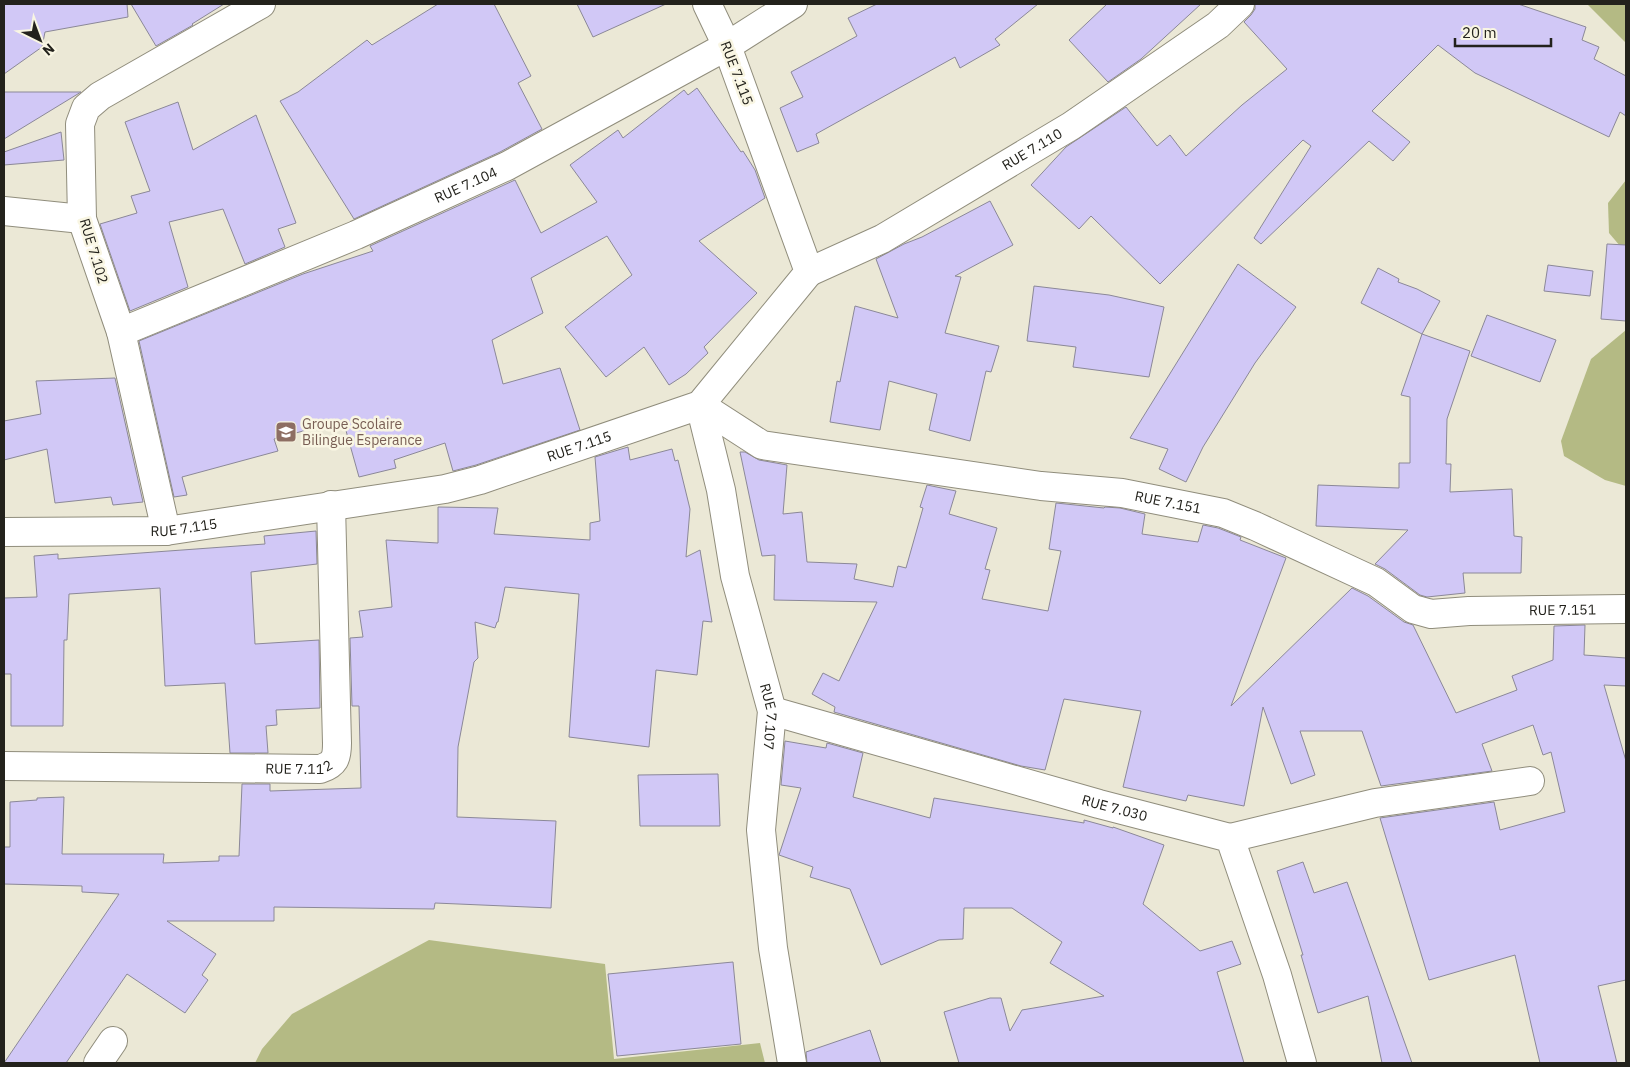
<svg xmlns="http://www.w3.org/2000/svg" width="1630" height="1067" viewBox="0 0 1630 1067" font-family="'IBM Plex Sans',sans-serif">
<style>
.green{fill:#b4ba84}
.building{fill:#d1c8f6;stroke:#8b8898}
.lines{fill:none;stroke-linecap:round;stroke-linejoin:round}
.minor-casing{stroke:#908d7c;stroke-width:30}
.minor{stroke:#fff;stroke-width:28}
.labels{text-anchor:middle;stroke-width:5;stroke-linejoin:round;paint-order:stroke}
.street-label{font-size:14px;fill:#23221c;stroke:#f9f6e3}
.education-label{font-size:14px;fill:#785e54;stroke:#f9f6e3;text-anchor:start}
</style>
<rect width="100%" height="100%" fill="#ebe8d6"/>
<!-- green -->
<g class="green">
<polygon points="1587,4 1626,4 1626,43"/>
<polygon points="1626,180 1626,253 1609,233 1608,203"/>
<polygon points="1626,330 1626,486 1605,480 1564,456 1561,441 1591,359"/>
<polygon points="429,940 605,964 614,1059 760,1043 765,1063 255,1063 262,1049 292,1014"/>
</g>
<!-- building -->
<g class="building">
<polygon points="4,4 127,4 128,17 45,32 42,47 4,74"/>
<polygon points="131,4 224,4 192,24 193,25 156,46"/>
<polygon points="438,4 494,4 531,76 518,83 542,129 500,152 354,219 280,101 298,92 367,40 372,45"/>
<polygon points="577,4 666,4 593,37"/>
<polygon points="877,4 1038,4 995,39 1000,45 960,68 955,57 816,134 819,143 797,152 780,108 803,97 791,72 857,36 848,18"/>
<polygon points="1107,4 1201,4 1141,59 1108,82 1069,40"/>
<polygon points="1255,4 1518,4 1586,27 1582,40 1599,47 1594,59 1626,76 1626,116 1620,112 1609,137 1475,73 1438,45 1372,111 1410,142 1393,161 1369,141 1261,244 1254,238 1311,146 1303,140 1160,284 1091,216 1079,229 1031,185 1066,147 1126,107 1157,146 1170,135 1186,156 1242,105 1287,69 1244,22 1251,15 1255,9"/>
<polygon points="697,88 741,152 743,151 755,170 765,198 699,241 757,293 704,347 708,353 686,374 669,385 644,347 606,377 565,327 632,275 607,236 531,278 543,313 492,340 503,384 560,368 580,430 476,465 453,471 445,443 394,460 396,468 359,477 343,420 274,439 278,451 182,477 187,495 174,497 139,341 303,274 373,251 370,246 515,180 541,233 597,202 570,165 618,130 623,138 684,90 688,95"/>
<polygon points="4,92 81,92 4,139"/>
<polygon points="178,102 193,150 256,115 296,223 278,229 285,247 245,264 223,209 169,222 188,287 130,311 100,224 137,213 131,196 150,191 125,122"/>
<polygon points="61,132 64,160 4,165 4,152"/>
<polygon points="990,201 1013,245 955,276 961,277 945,333 999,346 991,372 986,371 970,441 929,430 937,394 889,381 880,430 830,422 837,381 840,382 855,306 898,318 876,259 904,244 922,237"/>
<polygon points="1607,244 1626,245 1626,321 1601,319"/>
<polygon points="1238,264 1296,307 1255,363 1203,447 1186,482 1159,469 1168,449 1130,438"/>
<polygon points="1548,265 1593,271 1590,296 1544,291"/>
<polygon points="1378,268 1399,279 1398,282 1417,289 1440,301 1422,334 1361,303"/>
<polygon points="1034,286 1109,295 1164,307 1149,377 1073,367 1076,347 1027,341"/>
<polygon points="1487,315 1556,340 1540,382 1471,356"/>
<polygon points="1422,334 1470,351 1447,419 1446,464 1451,464 1450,492 1512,489 1514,536 1522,537 1521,573 1463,573 1465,593 1427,597 1420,595 1385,569 1375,564 1408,530 1316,526 1318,485 1399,488 1399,463 1410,463 1410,397 1401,395"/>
<polygon points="115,378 143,502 113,505 111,497 55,503 47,449 4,460 4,421 41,414 36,381"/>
<polygon points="628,447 630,460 672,449 675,461 678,460 690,509 686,557 700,550 712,622 703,621 697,675 656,670 649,747 569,737 579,594 505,587 498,622 497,622 495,628 475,622 478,658 474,662 458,747 457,817 556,821 551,908 435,903 434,909 274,907 274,921 167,921 216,954 202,975 208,980 185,1013 127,974 66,1063 4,1063 119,894 82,892 82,886 4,884 4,847 10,847 10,802 37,800 37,798 64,797 62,854 164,854 163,863 219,861 219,856 239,856 242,784 270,784 270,791 361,788 359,706 352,706 350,638 363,637 359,611 392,607 386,540 438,543 438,507 498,508 494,534 590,540 590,523 600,521 595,457"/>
<polygon points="740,452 745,452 759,460 787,465 783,514 802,512 807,562 857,564 854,579 893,587 898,566 906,568 923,508 920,507 927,485 956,491 949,514 997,528 985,569 990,570 982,599 1048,611 1061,551 1049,549 1056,503 1104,508 1105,507 1120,508 1145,514 1142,534 1198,542 1203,525 1218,528 1241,537 1240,540 1286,558 1231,706 1352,588 1368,596 1404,622 1413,625 1456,713 1517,690 1512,676 1553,660 1554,626 1585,625 1584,655 1626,658 1626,686 1604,685 1626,761 1626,980 1598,986 1617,1063 1540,1063 1515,955 1429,980 1380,818 1494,802 1500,830 1565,812 1551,752 1543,755 1533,725 1482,744 1492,771 1381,786 1362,731 1300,731 1315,775 1291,784 1263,707 1244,806 1188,795 1186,801 1123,787 1141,711 1064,699 1045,770 1021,766 834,712 835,707 812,694 823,673 839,681 877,602 774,600 775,555 762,556"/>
<polygon points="316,531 317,564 251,572 255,644 319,640 320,708 276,710 277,725 266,726 268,753 230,753 225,683 165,686 160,588 69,594 67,640 64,640 63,726 11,726 11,674 4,674 4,598 37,597 34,556 58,554 58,559 265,544 264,536"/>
<polygon points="785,741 826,748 827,743 863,753 853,797 930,818 934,798 1084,823 1084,820 1113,828 1113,827 1164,845 1143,904 1200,951 1232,941 1241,964 1217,972 1244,1063 959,1063 944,1012 990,998 1001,998 1010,1031 1022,1010 1104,996 1050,963 1062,942 1012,908 964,908 963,939 939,940 881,965 850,889 810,877 813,867 779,855 801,788 781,785"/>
<polygon points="718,774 720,826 640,826 638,775"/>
<polygon points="1303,862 1314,893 1347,882 1412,1063 1382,1063 1368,996 1318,1013 1301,955 1303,955 1277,871"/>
<polygon points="733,962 741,1044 617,1056 608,974"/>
<polygon points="870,1030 881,1063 807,1063 806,1052"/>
</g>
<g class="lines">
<!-- minor casing -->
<g class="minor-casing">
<g id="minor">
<polyline points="4,211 82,219"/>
<path id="s1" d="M 809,272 L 882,239 L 1071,126 L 1218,25 L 1240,4"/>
<path id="s2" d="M 121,332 L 356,235 L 507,166 L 727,46 L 793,4"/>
<path id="s3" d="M 700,405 L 762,445 L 1041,486 L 1122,493 L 1223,513 L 1255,526 L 1376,582 L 1413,609 L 1431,614 L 1469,611 L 1626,609"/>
<path id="s4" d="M 700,405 L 721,490 L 735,576 L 772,711 L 761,830 L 773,948 L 792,1063"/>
<polyline points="166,531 121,332 82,219 80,124 86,108 100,96 261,4"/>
<path id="s5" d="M 4,532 L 166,531 L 445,489 L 480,480 L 700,405 L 809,272 L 727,46 L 707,4"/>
<path id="s6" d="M 772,711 L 1099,804 L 1230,838 L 1277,975 L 1302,1063"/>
<path id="s7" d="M 4,766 L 320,769 C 335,764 337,758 337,743 L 331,505"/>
<polyline points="1230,838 1375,803 1530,781"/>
<polyline points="98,1063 113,1041"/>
</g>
</g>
<!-- minor -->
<use href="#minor" class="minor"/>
</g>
<!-- icons -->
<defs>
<g id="school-square" transform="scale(1.125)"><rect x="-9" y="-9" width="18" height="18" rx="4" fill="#8d6e63" stroke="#f9f6e3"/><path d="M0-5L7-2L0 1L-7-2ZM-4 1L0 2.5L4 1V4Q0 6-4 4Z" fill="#fff"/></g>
</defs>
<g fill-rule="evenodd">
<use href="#school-square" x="286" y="432"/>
</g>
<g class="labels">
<!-- street labels -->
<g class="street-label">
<text transform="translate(737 73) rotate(69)" y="5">RUE 7.115</text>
<text dy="5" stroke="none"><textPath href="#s1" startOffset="255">RUE 7.110</textPath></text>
<text dy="5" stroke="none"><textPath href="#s2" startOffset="375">RUE 7.104</textPath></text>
<text transform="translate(94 251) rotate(73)" y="5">RUE 7.102</text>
<text dy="5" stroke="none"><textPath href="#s5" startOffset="585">RUE 7.115</textPath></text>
<text dy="5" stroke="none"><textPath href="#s3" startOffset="484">RUE 7.151</textPath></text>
<text dy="5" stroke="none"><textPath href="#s5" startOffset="180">RUE 7.115</textPath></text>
<text dy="5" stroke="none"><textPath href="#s3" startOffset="904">RUE 7.151</textPath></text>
<text dy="5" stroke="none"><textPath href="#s4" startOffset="320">RUE 7.107</textPath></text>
<text dy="5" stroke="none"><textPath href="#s7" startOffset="295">RUE 7.112</textPath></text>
<text dy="5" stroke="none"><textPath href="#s6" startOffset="356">RUE 7.030</textPath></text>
</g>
<!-- education labels -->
<g class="education-label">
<text x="302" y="429">Groupe Scolaire<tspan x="302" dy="16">Bilingue Esperance</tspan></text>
</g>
</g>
<!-- border -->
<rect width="1630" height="1067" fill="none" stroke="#23221c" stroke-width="10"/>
<!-- north arrow -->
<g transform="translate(40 40) rotate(138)" stroke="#f9f6e3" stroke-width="4" paint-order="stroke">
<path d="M0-4L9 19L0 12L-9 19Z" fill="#23221c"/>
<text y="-8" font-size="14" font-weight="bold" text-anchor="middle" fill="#23221c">N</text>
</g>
<!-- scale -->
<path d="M1455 38v8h96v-8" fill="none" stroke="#23221c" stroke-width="2.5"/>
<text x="1462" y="38" font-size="15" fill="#23221c" stroke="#f9f6e3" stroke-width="4" paint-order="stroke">20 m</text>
</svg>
